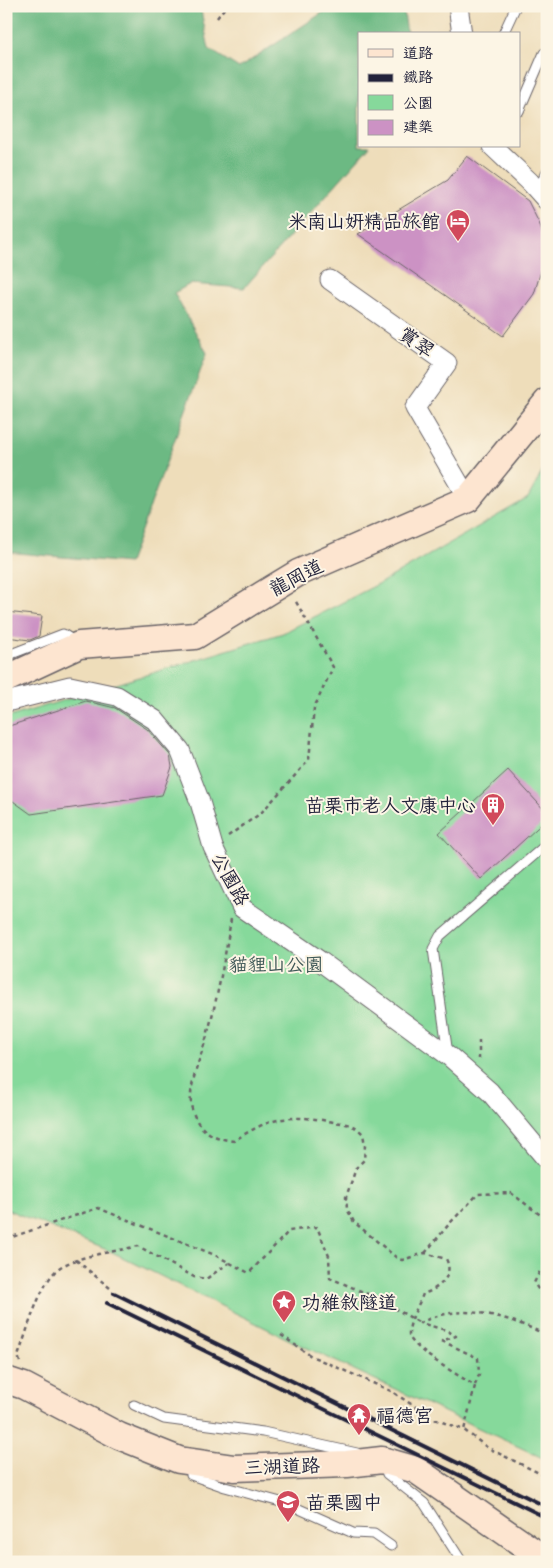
<svg xmlns="http://www.w3.org/2000/svg" width="553" height="1568" viewBox="0 0 553 1568" font-family="'Comic Neue','LXGW WenKai TC',sans-serif">
<style>
.green{fill:#86d99b;stroke:#547e6b}
.forest{fill:#6cb983;stroke:#476e5f}
.building{fill:#cc92c4}
.lines{fill:none;stroke-linecap:round;stroke-linejoin:round}
.lane-casing{stroke:#696367;stroke-width:11}
.street-casing{stroke:#696367;stroke-width:21}
.secondary-casing{stroke:#696367;stroke-width:29}
.path{stroke:#696367;stroke-width:2.5;stroke-dasharray:4 4;stroke-linecap:butt}
.lane{stroke:#fff;stroke-width:9}
.street{stroke:#fff;stroke-width:19}
.secondary{stroke:#fde5d0;stroke-width:26}
.rail{stroke:#22223b;stroke-width:4}
.labels{text-anchor:middle;stroke-width:4;stroke-linejoin:round;paint-order:stroke}
.poi-label{font-size:19px;fill:#22223b;stroke:#fcf5e5;text-anchor:start}
.street-label{font-size:19px;fill:#22223b;stroke:#fcf5e5}
.park-label{font-size:19px;fill:#405958;stroke:#fcf5e5}
</style>
<rect width="100%" height="100%" fill="#fcf5e5"/>
<filter id="ink" filterUnits="userSpaceOnUse"><feTurbulence type="fractalNoise" baseFrequency=".02" numOctaves="2"/><feDisplacementMap in="SourceGraphic" scale="10" xChannelSelector="R" yChannelSelector="G"/><feConvolveMatrix kernelMatrix="1 2 1 2 8 2 1 2 1" color-interpolation-filters="sRGB"/></filter>
<filter id="wash" filterUnits="userSpaceOnUse"><feTurbulence type="fractalNoise" baseFrequency=".0096" numOctaves="4" result="noise"/><feDisplacementMap in="SourceGraphic" scale="20" xChannelSelector="R" yChannelSelector="G"/><feGaussianBlur stdDeviation="1.12" result="paint"/><feColorMatrix in="noise" values="0 0 0 0 0 0 0 0 0 0 0 0 0 0 0 0 0 1.4 0 .05"/><feComposite in="paint" operator="in"/></filter>
<g filter="url(#wash)">
<rect width="100%" height="100%" fill="#eeddba"/>
<!-- green -->
<polygon class="green" points="547,463 547,1460 290,1340 112,1252 6,1209 6,718 283,633 384,581 528,498"/>
<!-- forest -->
<polygon class="forest" points="6,6 200,6 209,49 239,68 325,11 328,6 403,6 407,34 359,34 359,146 370,146 244,288 190,284 174,293 207,353 129,563 6,552"/>
<g id="blocks">
<!-- building -->
<g class="building">
<polygon points="467,156 528,201 540,225 547,251 534,294 503,336 358,234 448,180"/>
<polygon points="6,612 42,616 39,636 30,640 6,637"/>
<polygon points="86,701 115,708 147,729 170,755 172,767 162,795 31,814 6,796 6,727"/>
<polygon points="508,770 547,813 547,819 481,879 439,833"/>
</g>
</g>
</g>
<g filter="url(#ink)">
<use href="#blocks" fill-opacity="0" stroke="#696367" stroke-width="1"/>
<g class="lines">
<!-- lane casing -->
<g class="lane-casing">
<g id="lane">
<polyline points="503,34 516,6"/>
<polyline points="519,111 544,53"/>
<polyline points="538,190 547,171"/>
<polyline points="6,656 63,634 77,643"/>
<polyline points="448,1054 433,949 440,936 547,844"/>
<polyline points="134,1405 164,1419 263,1432 357,1453"/>
<polyline points="191,1467 191,1475 225,1487 288,1504 353,1533 374,1534 391,1546"/>
<polyline points="385,1467 387,1474 424,1503 462,1562"/>
</g>
</g>
<!-- street casing -->
<g class="street-casing">
<g id="street">
<polyline points="458,6 462,34"/>
<polyline points="492,146 530,182 547,201"/>
<polyline points="330,280 447,363 415,408 468,499"/>
<polyline points="6,702 70,686 117,696 155,720 180,750 200,802 213,847 242,908 320,961 449,1056 490,1092 547,1160"/>
</g>
</g>
<!-- secondary casing -->
<g class="secondary-casing">
<g id="secondary">
<polyline points="6,679 79,645 195,636 298,573 468,499 547,402"/>
<polyline points="6,1380 24,1386 119,1436 179,1460 234,1468 347,1464 382,1460 416,1470 547,1561"/>
</g>
</g>
<!-- path -->
<g class="path">
<polyline points="217,18 226,6"/>
<polyline points="228,836 261,813 309,760 314,708 333,667 295,600"/>
<path d="M 231,919 C 225,957 218,995 208,1032 C 203,1052 186,1089 192,1109 C 198,1131 213,1138 234,1141 C 268,1118 288,1114 328,1121 C 343,1124 352,1122 363,1134 L 365,1145 L 364,1160 L 356,1168 L 351,1183 L 346,1197 L 347,1209 L 354,1222 L 398,1259 L 402,1260 L 425,1253 L 446,1259 C 455,1276 438,1289 423,1294 C 418,1307 409,1320 409,1334 C 409,1348 462,1377 475,1386 L 464,1430"/>
<polyline points="479,1040 479,1059"/>
<polyline points="6,1239 98,1208 215,1255 249,1273 289,1231 317,1227 329,1256 330,1278 375,1297 420,1323"/>
<polyline points="425,1253 450,1223 478,1194 511,1193 547,1220"/>
<polyline points="76,1260 110,1288"/>
<polyline points="547,1272 540,1271 534,1283 547,1302"/>
<polyline points="281,1335 311,1356 391,1391 434,1419 464,1430 488,1448 547,1477"/>
<path d="M 20,1362 L 18,1356 C 27,1333 41,1275 64,1265 C 87,1254 114,1252 138,1246 L 194,1277 L 206,1279 L 229,1263"/>
<path d="M 475,1385 L 479,1375 L 478,1358 L 442,1341 L 456,1336 L 446,1330 L 420,1323 C 463,1301 505,1316 547,1335"/>
</g>
<!-- lane -->
<use href="#lane" class="lane"/>
<!-- street -->
<use href="#street" class="street"/>
<!-- secondary -->
<use href="#secondary" class="secondary"/>
<!-- rail -->
<g class="rail">
<polyline points="114,1293 547,1507"/>
<polyline points="107,1303 547,1518"/>
</g>
</g>
</g>
<!-- icons -->
<defs>
<g id="hotel-pin" transform="scale(1.25)"><path d="M0 17L-7.5 6A9.5 9.5 0 1 1 7.5 6Z" fill="#d1495b" stroke="#fcf5e5"/><path d="M-6-4.5h1.5V1H6V5H4.5V3h-9V5H-6ZM-4 0a1.8 1.8 0 1 1 3.6 0ZM.5 0V-2.5h3Q6-2.5 6 0Z" fill="#fff"/></g>
<g id="building-pin" transform="scale(1.25)"><path d="M0 17L-7.5 6A9.5 9.5 0 1 1 7.5 6Z" fill="#d1495b" stroke="#fcf5e5"/><path d="M-4-6H4V6H1V3H-1V6H-4ZM-2.5-4.3h1.7v1.8h-1.7ZM.8-4.3h1.7v1.8H.8ZM-2.5-1h1.7V.8h-1.7ZM.8-1h1.7V.8H.8Z" fill="#fff"/></g>
<g id="sight-pin" transform="scale(1.25)"><path d="M0 17L-7.5 6A9.5 9.5 0 1 1 7.5 6Z" fill="#d1495b" stroke="#fcf5e5"/><path d="M0-6L1.8-2.2L6-1.7L2.9 1.2L3.7 5.4L0 3.3L-3.7 5.4L-2.9 1.2L-6-1.7L-1.8-2.2Z" fill="#fff"/></g>
<g id="temple-pin" transform="scale(1.25)"><path d="M0 17L-7.5 6A9.5 9.5 0 1 1 7.5 6Z" fill="#d1495b" stroke="#fcf5e5"/><path d="M0-6L5-2H3V0L6.5 2.5H4V6H1.5V3h-3V6H-4V2.5H-6.5L-3 0V-2H-5Z" fill="#fff"/></g>
<g id="school-pin" transform="scale(1.25)"><path d="M0 17L-7.5 6A9.5 9.5 0 1 1 7.5 6Z" fill="#d1495b" stroke="#fcf5e5"/><path d="M0-5L7-2L0 1L-7-2ZM-4 1L0 2.5L4 1V4Q0 6-4 4Z" fill="#fff"/></g>
</defs>
<g fill-rule="evenodd">
<use href="#hotel-pin" x="458" y="221"/>
<use href="#building-pin" x="493" y="805"/>
<use href="#sight-pin" x="284" y="1302"/>
<use href="#temple-pin" x="359" y="1415"/>
<use href="#school-pin" x="288" y="1502"/>
</g>
<g class="labels">
<!-- poi labels -->
<g class="poi-label">
<text x="440" y="228" text-anchor="end">米南山妍精品旅館</text>
<text x="476" y="812" text-anchor="end">苗栗市老人文康中心</text>
<text x="302" y="1309">功維敘隧道</text>
<text x="376" y="1422">福德宮</text>
<text x="306" y="1509">苗栗國中</text>
</g>
<!-- street labels -->
<g class="street-label">
<text transform="translate(417 342) rotate(35)" y="7">賞翠</text>
<text transform="translate(296 577) rotate(-28)" y="7">龍岡道</text>
<text transform="translate(231 879) rotate(61)" y="7">公園路</text>
<text transform="translate(282 1466) rotate(-2)" y="7">三湖道路</text>
</g>
<!-- park labels -->
<g class="park-label">
<text x="276" y="971">貓貍山公園</text>
</g>
</g>
<!-- margin -->
<rect width="553" height="1568" fill="none" stroke="#fcf5e5" stroke-width="25"/>
<!-- legend -->
<rect x="358" y="32" width="162" height="115" fill="#fcf5e5" stroke="#a5a1a1"/>
<rect x="368" y="49" width="25" height="8" fill="#fde5d0" stroke="#a5a1a1"/>
<text x="403" y="58" font-size="15" fill="#22223b">道路</text>
<rect x="368" y="74" width="25" height="8" fill="#22223b" stroke="#a5a1a1"/>
<text x="403" y="82" font-size="15" fill="#22223b">鐵路</text>
<rect x="368" y="95" width="25" height="15" fill="#86d99b" stroke="#a5a1a1"/>
<text x="403" y="108" font-size="15" fill="#22223b">公園</text>
<rect x="368" y="120" width="25" height="15" fill="#cc92c4" stroke="#a5a1a1"/>
<text x="403" y="132" font-size="15" fill="#22223b">建築</text>
</svg>
